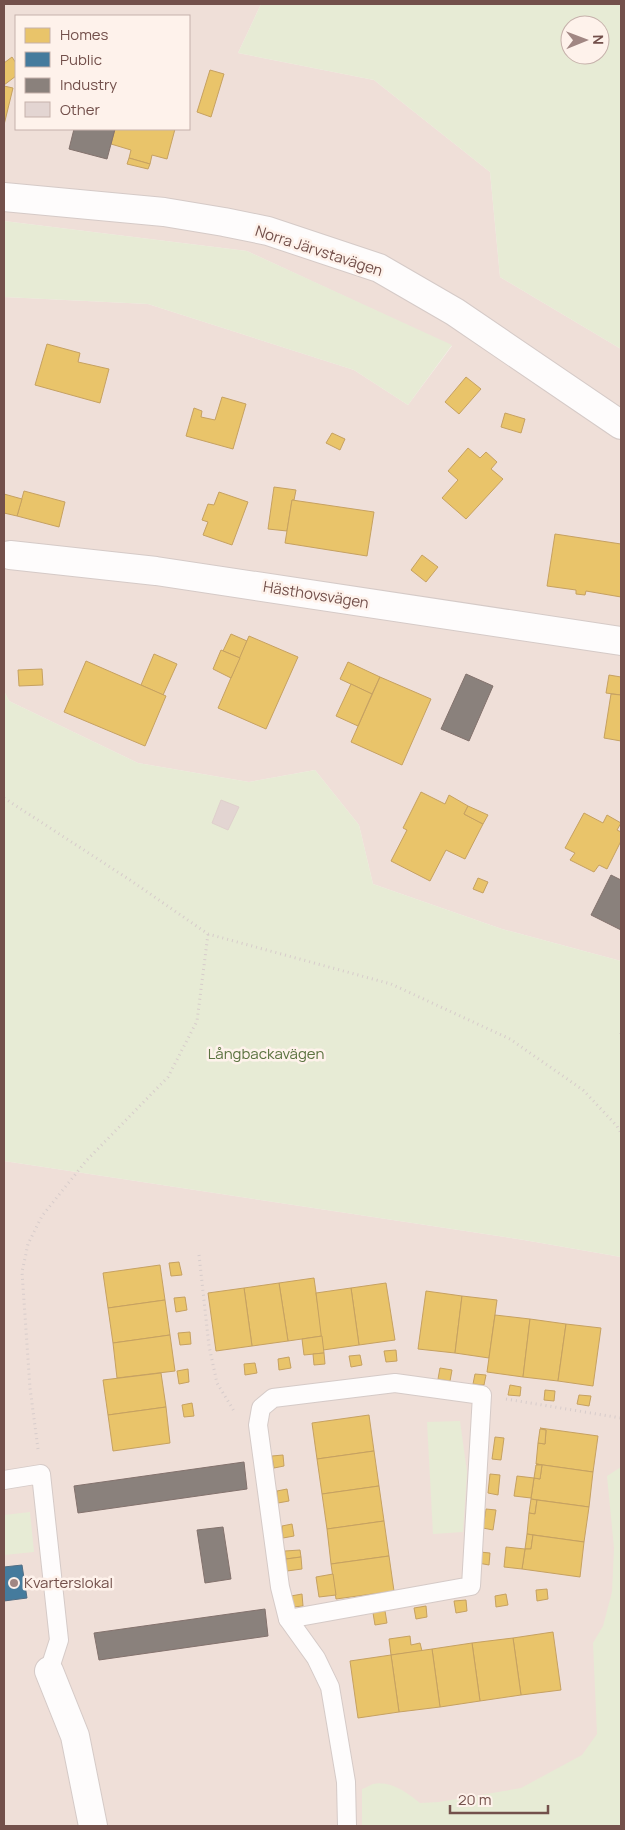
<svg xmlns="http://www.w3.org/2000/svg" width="625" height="1830" viewBox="0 0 625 1830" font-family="Manrope,sans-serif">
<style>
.residential{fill:#efdfd8;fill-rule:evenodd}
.green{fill:#e7ebd5;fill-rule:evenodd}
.homes{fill:#e9c46a;stroke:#c6a161}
.public{fill:#457b9d;stroke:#536e84}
.industry{fill:#8a817c;stroke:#83726d}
.building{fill:#e3d5d2;stroke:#dfd0cc}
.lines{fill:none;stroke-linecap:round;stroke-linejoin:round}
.lane-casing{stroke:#d5cac7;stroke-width:20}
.street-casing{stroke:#d5cac7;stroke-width:30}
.path{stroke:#d7cccb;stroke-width:3;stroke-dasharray:1 4;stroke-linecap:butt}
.lane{stroke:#fefcfc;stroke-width:18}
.street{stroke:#fefcfc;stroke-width:28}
.poi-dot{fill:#a18783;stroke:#fef2eb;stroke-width:2}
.labels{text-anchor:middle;stroke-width:5;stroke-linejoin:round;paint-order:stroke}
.street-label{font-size:15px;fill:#73504b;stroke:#fef2eb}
.park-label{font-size:15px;fill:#5c7341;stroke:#fef2eb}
.poi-label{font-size:15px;fill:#73504b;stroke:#fef2eb;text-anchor:start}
</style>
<rect width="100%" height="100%" fill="#f6eeea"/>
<!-- residential -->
<g class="residential">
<path d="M 4,4 L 261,4 L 238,53 L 374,80 L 490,172 L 500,277 L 621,349 L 621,961 L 502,929 L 373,884 L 359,825 L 315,770 L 249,782 L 138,763 L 9,701 L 4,691 L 4,297 L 148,304 L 354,370 L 408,405 L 452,346 L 247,251 L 4,221 ZM 16,16 L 189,16 L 189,129 L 16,129 Z"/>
<polygon points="4,1161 524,1240 621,1257 621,1826 4,1826"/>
</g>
<!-- green -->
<g class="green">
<path d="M 261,4 L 621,4 L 621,349 L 500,277 L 490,172 L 374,80 L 238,53 ZM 570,25 L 600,25 L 600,55 L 570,55 Z"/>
<polygon points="4,221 247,251 452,345 408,405 354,370 148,304 4,297"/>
<polygon points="4,691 9,701 138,763 249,782 315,770 359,825 373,884 502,929 621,961 621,1257 524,1240 4,1161"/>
<polygon points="460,1421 467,1472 463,1532 433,1534 427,1422"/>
<path d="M 621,1467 L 621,1826 L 362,1826 L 362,1789 C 366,1788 370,1785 373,1784 C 390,1780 408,1793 420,1803 L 439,1802 L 521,1788 L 582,1755 L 597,1734 L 593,1643 L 603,1626 L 612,1592 L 614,1548 L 607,1476 Z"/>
<polygon points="30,1512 34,1552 4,1555 4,1515"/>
</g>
<!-- homes -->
<g class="homes">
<polygon points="12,57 16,63 16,76 4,85 4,63"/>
<polygon points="210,70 224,74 211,117 197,112"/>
<polygon points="4,86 13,88 4,125"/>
<polygon points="115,129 175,129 167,159 152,155 150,164 129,158 131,150 111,144"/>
<polygon points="129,158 150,164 148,169 127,164"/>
<polygon points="47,344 80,353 78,362 109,369 100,403 35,385"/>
<polygon points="466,377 481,389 459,414 445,402"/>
<polygon points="222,397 246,404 233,449 186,436 194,408 202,411 201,417 215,420"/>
<polygon points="505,413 525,419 521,433 501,427"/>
<polygon points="332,433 345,439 340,450 326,443"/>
<polygon points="468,448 480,458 486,452 497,462 491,469 503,479 466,519 442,498 458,480 448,471"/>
<polygon points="274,487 296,490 294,500 292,500 287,531 268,529"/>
<polygon points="24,491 65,502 59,527 17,516"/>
<polygon points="219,492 248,502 232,545 203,535 208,522 202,520 208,504 214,505"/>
<polygon points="4,494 22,499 17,516 4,513"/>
<polygon points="292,500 374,512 367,556 285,543"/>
<polygon points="555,534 621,544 621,597 586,591 585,595 576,594 576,590 547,586"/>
<polygon points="422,555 438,567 426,582 411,570"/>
<polygon points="231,634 247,641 240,658 223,651"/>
<polygon points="249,636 298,657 266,729 218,708"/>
<polygon points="221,650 240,658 231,678 213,669"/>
<polygon points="154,654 177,664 163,695 141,685"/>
<polygon points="86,661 166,696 145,746 64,712"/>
<polygon points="348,662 380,677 372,694 340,679"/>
<polygon points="42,669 43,685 19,686 18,670"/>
<polygon points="609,675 621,677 621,695 606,693"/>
<polygon points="380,677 431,699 402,765 351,742"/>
<polygon points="351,684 372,694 358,726 336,716"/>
<polygon points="611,694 621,695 621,741 604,738"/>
<polygon points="421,792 445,804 449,795 468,806 464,814 483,824 465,859 446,850 430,881 391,861 407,830 403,828"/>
<polygon points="468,806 488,815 483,824 464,814"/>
<polygon points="584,813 603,823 607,815 621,823 617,830 621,832 621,841 607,869 599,865 594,872 570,860 575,853 565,848"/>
<polygon points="478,878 488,882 483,893 473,889"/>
<polygon points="179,1262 182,1275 171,1276 169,1263"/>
<polygon points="160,1265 165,1300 108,1308 103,1273"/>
<polygon points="314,1278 322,1336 288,1341 279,1283"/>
<polygon points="279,1283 288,1341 252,1346 244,1288"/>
<polygon points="386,1283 395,1340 359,1345 351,1288"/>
<polygon points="244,1288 252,1346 216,1351 208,1293"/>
<polygon points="351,1288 359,1345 323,1350 316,1293"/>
<polygon points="426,1291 462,1296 455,1353 418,1349"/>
<polygon points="462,1296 497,1300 489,1358 455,1353"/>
<polygon points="185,1297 187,1310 176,1312 174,1298"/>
<polygon points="165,1300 170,1335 113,1343 108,1308"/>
<polygon points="495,1315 530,1319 523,1377 487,1372"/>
<polygon points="530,1319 566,1324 558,1381 523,1377"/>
<polygon points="566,1324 601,1328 593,1386 558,1381"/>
<polygon points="190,1332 191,1344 180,1345 178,1333"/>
<polygon points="170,1335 175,1371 117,1378 113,1343"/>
<polygon points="322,1336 324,1353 304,1355 302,1339"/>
<polygon points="396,1350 397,1361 386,1362 384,1351"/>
<polygon points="324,1353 325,1364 314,1365 313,1354"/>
<polygon points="360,1355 362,1365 351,1367 349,1356"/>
<polygon points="289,1357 291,1368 279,1370 278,1359"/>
<polygon points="255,1363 257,1373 245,1375 244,1364"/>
<polygon points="440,1368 452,1370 450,1381 438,1379"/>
<polygon points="188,1369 189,1382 179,1384 177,1371"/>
<polygon points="161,1373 166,1407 108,1415 103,1380"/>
<polygon points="475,1374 486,1375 484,1385 473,1384"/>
<polygon points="510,1385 521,1387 520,1396 508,1395"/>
<polygon points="545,1390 555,1391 554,1401 544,1400"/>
<polygon points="579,1395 591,1396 589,1406 577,1404"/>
<polygon points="192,1403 194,1416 184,1417 182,1405"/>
<polygon points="166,1407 170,1443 113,1451 108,1415"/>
<polygon points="369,1415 374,1451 317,1459 312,1423"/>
<polygon points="540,1428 598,1436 593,1472 536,1464 538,1443 545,1444 546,1430"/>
<polygon points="540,1429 546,1430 545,1444 538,1443"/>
<polygon points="495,1437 504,1438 501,1460 492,1459"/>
<polygon points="374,1451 379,1486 322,1494 317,1459"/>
<polygon points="283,1455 284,1466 274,1468 272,1456"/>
<polygon points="536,1464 593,1472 589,1507 531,1499 534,1478 540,1479 542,1465"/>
<polygon points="536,1465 542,1465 540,1479 534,1478"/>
<polygon points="490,1474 500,1475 498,1495 488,1493"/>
<polygon points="517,1476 534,1478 531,1498 514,1496"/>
<polygon points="379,1486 384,1521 327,1529 322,1494"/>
<polygon points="287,1489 289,1501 278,1503 277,1491"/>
<polygon points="531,1499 537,1500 535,1514 529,1513"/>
<polygon points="537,1500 589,1507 584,1542 527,1534 529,1513 535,1514"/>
<polygon points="486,1509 496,1510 493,1530 483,1528"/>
<polygon points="384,1521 389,1556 331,1564 327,1529"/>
<polygon points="292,1524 294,1536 283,1538 282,1526"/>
<polygon points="527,1534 533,1535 531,1549 525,1549"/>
<polygon points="533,1535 584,1542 580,1577 522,1569 525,1549 531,1549"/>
<polygon points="506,1547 525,1549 522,1569 504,1567"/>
<polygon points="300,1550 301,1557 286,1559 285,1551"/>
<polygon points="480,1552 490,1553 489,1565 478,1563"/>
<polygon points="389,1556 394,1591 336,1599 331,1564"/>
<polygon points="301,1557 302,1569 287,1571 286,1559"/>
<polygon points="333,1574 336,1595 319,1597 316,1577"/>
<polygon points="547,1589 548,1599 537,1601 536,1590"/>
<polygon points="302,1594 303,1606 293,1607 291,1596"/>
<polygon points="506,1594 508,1605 496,1607 495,1596"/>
<polygon points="466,1600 467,1611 456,1613 454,1601"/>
<polygon points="426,1606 427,1617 416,1619 414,1608"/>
<polygon points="385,1611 387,1623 375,1625 373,1613"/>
<polygon points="553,1632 561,1690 521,1695 513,1638"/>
<polygon points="410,1636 411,1645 420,1643 422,1651 391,1655 389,1639"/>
<polygon points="513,1638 521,1695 480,1701 472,1643"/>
<polygon points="472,1643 480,1701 440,1707 432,1649"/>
<polygon points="432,1649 440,1707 399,1712 391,1655"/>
<polygon points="391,1655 399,1712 358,1718 350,1661"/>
</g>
<!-- public -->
<polygon class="public" points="22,1565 27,1598 4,1601 4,1567"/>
<!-- industry -->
<g class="industry">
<polygon points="74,129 115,129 107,159 69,149"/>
<polygon points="466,674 493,686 469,741 441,729"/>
<polygon points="611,875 621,880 621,930 591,915"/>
<polygon points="244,1462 247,1489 78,1513 74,1486"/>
<polygon points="223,1527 231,1579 205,1583 197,1530"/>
<polygon points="265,1609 268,1636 99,1660 94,1633"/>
</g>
<!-- building -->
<polygon class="building" points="221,800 239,807 228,830 212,823"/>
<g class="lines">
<!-- lane casing -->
<g class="lane-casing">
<g id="lane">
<polygon points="395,1383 482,1395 471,1586 288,1619 280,1587 258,1425 261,1408 273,1398"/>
<polyline points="4,1480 41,1474 59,1640 49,1671"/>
<polyline points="288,1619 316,1658 330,1687 346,1782 347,1826"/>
</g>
</g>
<!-- street casing -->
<g class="street-casing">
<g id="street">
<polyline points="4,197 164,212 224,222 268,231 379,268 455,312 621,425"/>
<polyline points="10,555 156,571 621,641"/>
<polyline points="49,1671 75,1736 93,1826"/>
</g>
</g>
<!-- path -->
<g class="path">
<polyline points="4,798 130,880 208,934 391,984 510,1039 583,1090 617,1126 621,1133"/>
<polyline points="621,1033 621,1037"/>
<polyline points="199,1255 209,1346 217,1383 234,1411"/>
<polyline points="506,1399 621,1418"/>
<polyline points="38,1449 30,1388 22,1272 28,1244 42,1216 86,1161 168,1077 197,1021 208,934"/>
</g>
<!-- lane -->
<use href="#lane" class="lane"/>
<!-- street -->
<use href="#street" class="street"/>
</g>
<!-- markers -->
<circle class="poi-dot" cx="14" cy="1583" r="5"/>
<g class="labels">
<!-- street labels -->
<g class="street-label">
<text transform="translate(319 251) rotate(18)" y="5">Norra Järvstavägen</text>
<text transform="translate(316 595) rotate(9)" y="5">Hästhovsvägen</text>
</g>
<!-- park labels -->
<g class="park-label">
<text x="266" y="1059">Långbackavägen</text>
</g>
<!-- poi labels -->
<g class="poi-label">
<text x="24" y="1588">Kvarterslokal</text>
</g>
</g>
<!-- border -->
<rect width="625" height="1830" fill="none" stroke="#73504b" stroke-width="10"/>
<!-- legend -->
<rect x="15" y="15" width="175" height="115" fill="#fef2eb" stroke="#c6b1ab"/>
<rect x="25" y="28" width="25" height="15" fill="#e9c46a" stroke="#c6b1ab"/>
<text x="60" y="40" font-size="15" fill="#73504b">Homes</text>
<rect x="25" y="52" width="25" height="15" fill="#457b9d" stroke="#c6b1ab"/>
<text x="60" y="65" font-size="15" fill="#73504b">Public</text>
<rect x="25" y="78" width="25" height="15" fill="#8a817c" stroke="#c6b1ab"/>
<text x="60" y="90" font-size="15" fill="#73504b">Industry</text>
<rect x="25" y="102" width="25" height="15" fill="#e3d5d2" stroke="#c6b1ab"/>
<text x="60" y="115" font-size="15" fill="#73504b">Other</text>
<!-- north arrow -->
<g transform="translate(585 40) rotate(89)"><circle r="24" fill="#fef2eb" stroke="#c6b1ab"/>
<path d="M0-4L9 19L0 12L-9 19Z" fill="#a18783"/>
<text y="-8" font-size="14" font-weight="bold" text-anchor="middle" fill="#73504b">N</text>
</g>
<!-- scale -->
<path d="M450 1805v8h98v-8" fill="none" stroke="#73504b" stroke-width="2.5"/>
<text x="458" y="1805" font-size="15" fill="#73504b" stroke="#fef2eb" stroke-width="4" paint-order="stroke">20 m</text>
</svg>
